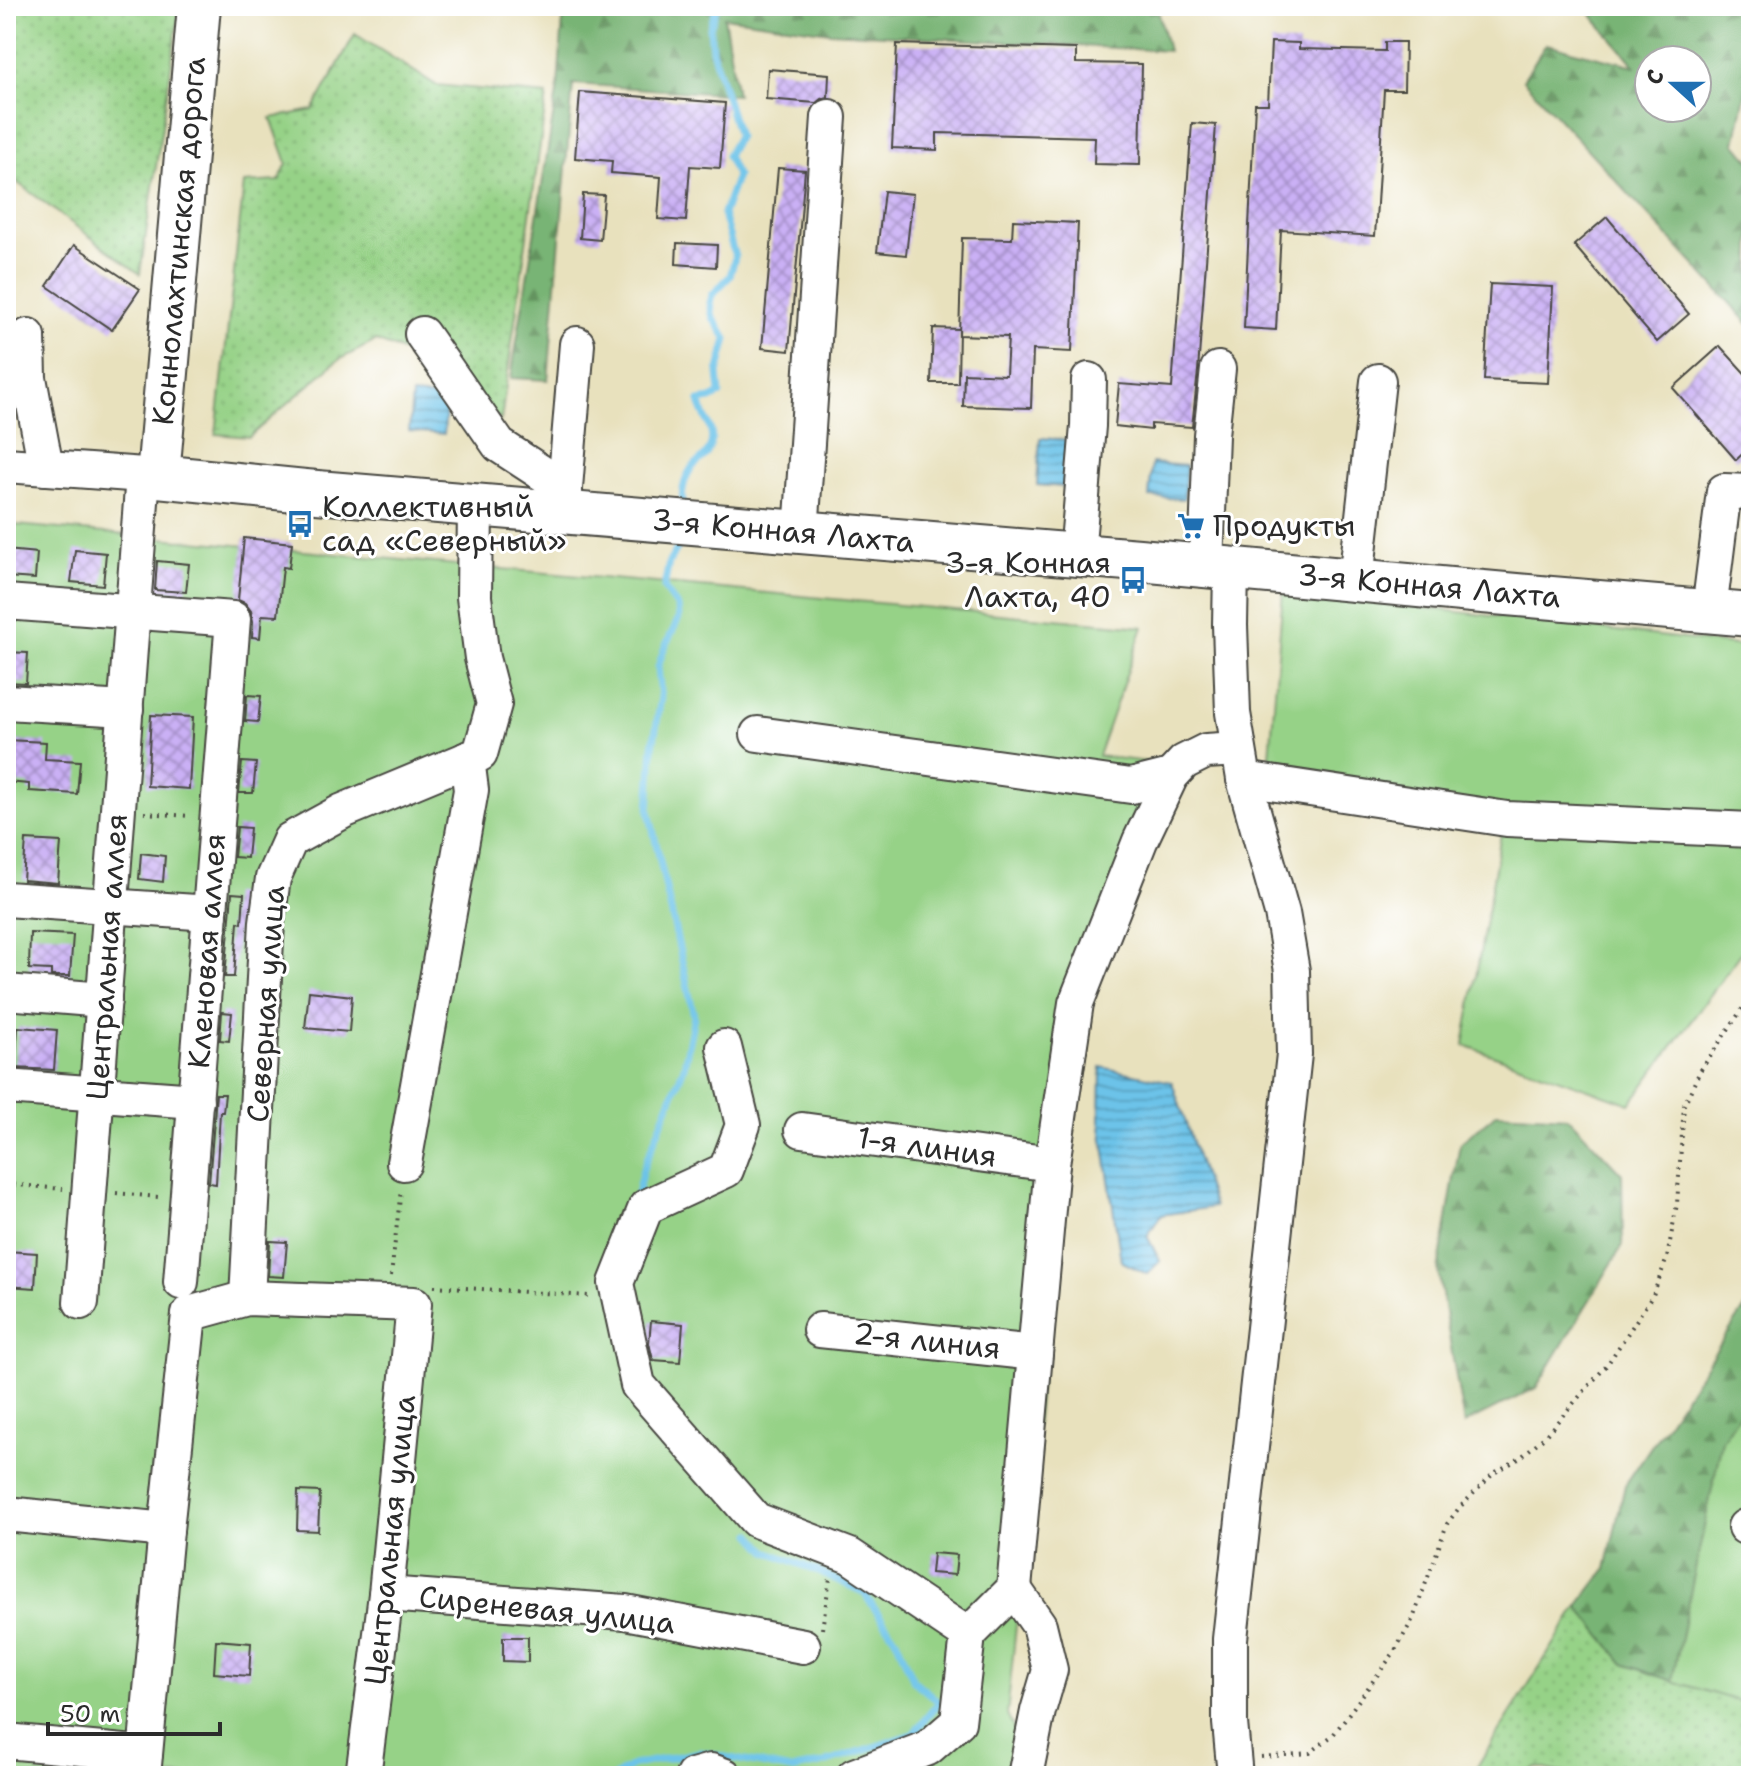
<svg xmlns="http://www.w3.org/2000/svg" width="1757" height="1782" viewBox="0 0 1757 1782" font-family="'Shantell Sans',sans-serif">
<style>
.grass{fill:url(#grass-dots);stroke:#607e59;stroke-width:2}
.forest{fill:url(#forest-firs);stroke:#527050;stroke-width:2;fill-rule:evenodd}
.green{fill:#96d287;stroke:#607e59;stroke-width:2}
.water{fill:url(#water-rules);stroke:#4c778a;stroke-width:2}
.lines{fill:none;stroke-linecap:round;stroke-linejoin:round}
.stream{stroke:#6cc3e9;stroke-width:7}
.building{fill:url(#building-cross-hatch)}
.minor-casing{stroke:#474641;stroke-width:38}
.major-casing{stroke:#474641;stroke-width:46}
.path{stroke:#474641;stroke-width:4;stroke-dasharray:2 6;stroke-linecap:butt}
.minor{stroke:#fff;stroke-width:34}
.major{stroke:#fff;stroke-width:42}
.labels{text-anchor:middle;stroke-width:6;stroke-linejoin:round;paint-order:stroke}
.street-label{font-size:30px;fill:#2b2b2b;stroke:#fff}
.poi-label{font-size:30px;fill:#2b2b2b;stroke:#fff;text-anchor:start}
</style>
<defs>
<pattern id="grass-dots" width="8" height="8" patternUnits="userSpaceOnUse" patternTransform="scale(2)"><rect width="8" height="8" fill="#96d287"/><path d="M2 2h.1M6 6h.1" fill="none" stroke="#81b475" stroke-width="1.8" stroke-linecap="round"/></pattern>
<pattern id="forest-firs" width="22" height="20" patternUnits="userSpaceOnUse" patternTransform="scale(2)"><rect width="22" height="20" fill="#78b474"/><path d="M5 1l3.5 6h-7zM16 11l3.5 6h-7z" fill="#63935f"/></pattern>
<pattern id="water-rules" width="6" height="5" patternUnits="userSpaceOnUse" patternTransform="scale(2)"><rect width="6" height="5" fill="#6cc3e9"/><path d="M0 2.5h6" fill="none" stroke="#599fbd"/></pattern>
<pattern id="building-cross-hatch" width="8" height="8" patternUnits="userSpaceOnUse" patternTransform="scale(2)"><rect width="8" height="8" fill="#cab0f5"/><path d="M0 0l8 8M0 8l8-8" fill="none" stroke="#a48fc7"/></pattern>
</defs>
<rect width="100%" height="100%" fill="#fff"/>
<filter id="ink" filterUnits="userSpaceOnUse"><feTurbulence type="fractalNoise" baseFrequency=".0125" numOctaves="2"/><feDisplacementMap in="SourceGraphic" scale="16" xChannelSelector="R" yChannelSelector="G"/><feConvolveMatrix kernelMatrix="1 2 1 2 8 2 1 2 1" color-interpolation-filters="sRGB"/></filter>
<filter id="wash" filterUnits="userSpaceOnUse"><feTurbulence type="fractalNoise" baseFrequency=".006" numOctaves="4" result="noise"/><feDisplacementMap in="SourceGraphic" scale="32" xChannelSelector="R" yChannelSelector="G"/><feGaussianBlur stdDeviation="1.8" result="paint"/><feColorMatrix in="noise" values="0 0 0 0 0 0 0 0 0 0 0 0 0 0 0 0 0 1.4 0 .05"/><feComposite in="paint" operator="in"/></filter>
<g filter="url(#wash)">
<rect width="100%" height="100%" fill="#e8e1bd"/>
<!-- grass -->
<g class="grass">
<polygon points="6,6 180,6 140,274 6,174"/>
<polygon points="355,34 436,85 547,95 501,420 423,359 376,341 338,360 249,437 216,434 244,183 279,181 287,163 271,118 313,110"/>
<polygon points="1578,1606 1624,1664 1751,1705 1751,1776 1577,1776 1536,1767 1523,1776 1471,1776"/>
</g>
<!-- forest -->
<g class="forest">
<polygon points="564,6 1157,6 1168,51 830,32 724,17 737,95 573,84 548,380 511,378 558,86"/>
<path d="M 1584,6 L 1751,6 L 1751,86 L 1747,86 L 1735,143 L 1751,161 L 1751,326 L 1523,80 L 1546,44 L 1635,66 ZM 1649,60 L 1697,60 L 1697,108 L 1649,108 Z"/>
<polygon points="1497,1113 1568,1117 1622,1174 1623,1245 1536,1388 1464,1424 1438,1271 1460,1143"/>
<polygon points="1751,1299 1751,1396 1722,1441 1672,1681 1624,1664 1578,1606 1606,1569 1625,1485"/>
</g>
<!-- green -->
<g class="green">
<polygon points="6,524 1143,627 1098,756 1156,763 1079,1000 1007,1715 1037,1776 6,1776"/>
<polygon points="1283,591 1751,647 1751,910 1742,952 1630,1104 1464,1045 1505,811 1269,769"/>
<polygon points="1751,1396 1751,1705 1672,1681 1722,1441"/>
</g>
<!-- water -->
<g class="water">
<polygon points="412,395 447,398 444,434 409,431"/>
<polygon points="1040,438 1067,440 1064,487 1037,485"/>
<polygon points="1152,463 1186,466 1184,499 1149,497"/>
<polygon points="1101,1067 1172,1082 1214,1207 1161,1215 1147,1236 1160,1261 1147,1274 1121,1261 1100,1119"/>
</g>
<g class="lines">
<!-- stream -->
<g class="stream">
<path d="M 684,507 C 680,496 684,479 691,469 C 697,461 709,456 711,444 C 715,428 702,415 699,401 L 711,399 L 720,394 L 718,373 L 727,339 L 713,318 L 710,303 L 712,295 L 730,276 L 735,257 L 723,214 L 737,176 L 727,156 L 738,136 L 712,50 L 710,28 L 717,6"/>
<polyline points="636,1199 643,1169 684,1067 694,1016 649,811 653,747 661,697 658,667 664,649 679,618 678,607 664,588 669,562 684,537"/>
<polyline points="616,1776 633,1765 700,1752 791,1770 821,1764 913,1734 939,1702 914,1681 896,1639 863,1592 817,1571 767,1551 752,1534"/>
</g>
</g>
<g id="blocks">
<!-- building -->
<g class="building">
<polygon points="1271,42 1299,43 1299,49 1385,51 1385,42 1405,42 1404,90 1384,90 1375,236 1281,230 1276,330 1244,328 1255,104 1268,104"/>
<polygon points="897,44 1076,49 1076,63 1142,64 1140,165 1094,164 1095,137 937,133 937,150 892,148"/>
<polygon points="768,69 829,74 828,97 821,99 816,103 766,99"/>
<polygon points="580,92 725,103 720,168 690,166 686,221 658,219 661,177 611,173 612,161 575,158"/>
<polygon points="1192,123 1216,125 1198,371 1192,427 1151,424 1151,430 1115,426 1119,384 1172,388"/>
<polygon points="778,168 805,170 789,351 762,348"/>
<polygon points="884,191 913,194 906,255 877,252"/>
<polygon points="583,194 604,195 600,240 580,238"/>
<polygon points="1607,217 1689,314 1657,342 1574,245"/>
<polygon points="1013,220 1078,223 1072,352 1033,350 1031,408 963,406 964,373 1006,375 1008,337 959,335 962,238 1012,239"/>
<polygon points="677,243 717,245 716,267 676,264"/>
<polygon points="74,245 140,289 112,330 47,286"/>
<polygon points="1490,284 1553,287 1548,383 1484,380"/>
<polygon points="933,328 959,329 958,383 931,383"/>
<polygon points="1720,346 1751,380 1751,446 1736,460 1673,388"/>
<polygon points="244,538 292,543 289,568 283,567 278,616 262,615 260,638 252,637 253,621 251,611 245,603 238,600"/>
<polygon points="6,550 37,553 35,579 6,577"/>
<polygon points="75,550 106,553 103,585 71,582"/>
<polygon points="157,561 189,564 186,592 155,590"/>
<polygon points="6,652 28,653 26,683 6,682"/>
<polygon points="247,695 261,696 258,722 245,721"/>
<polygon points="151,715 193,717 189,789 147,786"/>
<polygon points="6,740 46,742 45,759 80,761 77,794 29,791 29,784 6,782"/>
<polygon points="242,762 256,763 253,793 239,793"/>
<polygon points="237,827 250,828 247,858 234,857"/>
<polygon points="26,840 61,842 58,883 23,880"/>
<polygon points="141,853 165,856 163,882 139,879"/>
<polygon points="232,893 244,894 242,923 238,922 234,977 225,977"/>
<polygon points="30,933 73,935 70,976 51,976 51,970 29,969"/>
<polygon points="309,991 352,996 349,1032 305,1028"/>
<polygon points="222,1012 232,1013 229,1041 220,1040"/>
<polygon points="18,1027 57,1030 54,1070 15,1068"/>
<polygon points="216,1094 225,1094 223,1112 220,1112 216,1184 209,1183"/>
<polygon points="270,1241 287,1242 284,1277 268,1276"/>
<polygon points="6,1251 37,1253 35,1288 6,1286"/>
<polygon points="651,1321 683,1324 680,1362 653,1360 649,1343"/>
<polygon points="298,1491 320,1492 318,1531 297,1530"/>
<polygon points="933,1553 957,1555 955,1575 931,1573"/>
<polygon points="503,1637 528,1637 528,1662 503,1661"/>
<polygon points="216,1640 251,1643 249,1676 214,1673"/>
</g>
</g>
</g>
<g filter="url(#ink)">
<use href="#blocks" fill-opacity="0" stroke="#474641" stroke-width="2"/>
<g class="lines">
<!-- minor casing -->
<g class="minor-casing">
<g id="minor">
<polyline points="422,334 499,445 565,488"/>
<polyline points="28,336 29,378 46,468"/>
<polyline points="6,465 158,476"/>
<polyline points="565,508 565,488 577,344"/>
<polyline points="801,533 829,117"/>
<polyline points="1077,555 1088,426 1089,380"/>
<polyline points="1206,566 1211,435 1218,369"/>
<polyline points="1231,568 1230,625 1233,713 1244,779 1282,913 1292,971 1294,1054 1230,1639 1230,1723 1235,1776"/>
<polyline points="1356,580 1378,381"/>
<polyline points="6,602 233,619 181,1282"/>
<polyline points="1709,611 1724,491 1751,492"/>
<polyline points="6,702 126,709"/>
<polyline points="758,734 1131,786 1171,776"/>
<polyline points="1244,779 1507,819 1751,830"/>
<polyline points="6,899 210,913"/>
<polyline points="6,992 104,1000"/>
<polyline points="724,1047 743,1125 726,1170 646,1207 616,1283 638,1385 756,1520 850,1556 968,1635"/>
<polyline points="6,1087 196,1101"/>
<polyline points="802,1130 1052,1164"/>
<polyline points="404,1163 471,790 467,759"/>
<polyline points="247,1298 267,922 273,878 290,840 343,811 480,754 494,704 482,658 474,597 475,505"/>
<polyline points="81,1302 143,475"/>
<polyline points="820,1330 1035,1353"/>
<polyline points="6,1514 166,1530"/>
<polyline points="1745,1527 1751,1529"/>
<polyline points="1014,1589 1039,1625 1050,1670 1038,1711 1025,1776"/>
<polyline points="386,1594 625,1612 803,1646"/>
<polyline points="968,1635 1014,1589 1052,1164 1076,1003 1140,841 1171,776 1184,762 1206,751 1238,749"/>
<polyline points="6,1741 145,1754"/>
<polyline points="143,1776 166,1530 189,1314 247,1298 414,1304 386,1594 363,1776"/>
<polyline points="693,1776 711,1771 725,1776"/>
<polyline points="854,1776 928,1748 958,1722 968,1635"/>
</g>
</g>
<!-- major casing -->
<g class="major-casing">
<polyline id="major" points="199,6 158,476 305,491 1139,560 1483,592 1751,615"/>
</g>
<!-- path -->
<g class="path">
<polyline points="144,813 191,816"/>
<polyline points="6,1184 63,1189"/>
<polyline points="116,1193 159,1197"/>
<polyline points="391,1276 401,1189"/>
<polyline points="434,1286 589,1296"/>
<polyline points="822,1629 830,1578"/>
<polyline points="1261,1757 1310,1753 1333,1735 1393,1654 1413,1619 1447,1524 1459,1508 1494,1473 1520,1458 1544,1437 1607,1365 1653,1295 1667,1258 1677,1204 1684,1105 1700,1071 1751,996"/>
</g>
<!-- minor -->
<use href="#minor" class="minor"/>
<!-- major -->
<use href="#major" class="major"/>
</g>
</g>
<!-- icons -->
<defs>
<g id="bus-bare" transform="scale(2.16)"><path d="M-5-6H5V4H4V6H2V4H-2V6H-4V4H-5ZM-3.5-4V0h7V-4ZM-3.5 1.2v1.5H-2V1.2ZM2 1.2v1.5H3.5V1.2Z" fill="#1f6fb2" stroke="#fff" stroke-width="2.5" paint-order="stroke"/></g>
<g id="supermarket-bare" transform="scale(2.16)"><path d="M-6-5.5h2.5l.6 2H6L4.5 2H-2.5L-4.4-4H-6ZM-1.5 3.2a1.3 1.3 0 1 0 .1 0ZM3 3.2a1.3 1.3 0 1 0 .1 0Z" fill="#1f6fb2" stroke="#fff" stroke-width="2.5" paint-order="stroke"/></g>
</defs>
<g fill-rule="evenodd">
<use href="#bus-bare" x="300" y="524"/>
<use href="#supermarket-bare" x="1191" y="526"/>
<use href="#bus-bare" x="1133" y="580"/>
</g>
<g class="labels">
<!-- street labels -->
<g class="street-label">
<text transform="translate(179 241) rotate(-85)" y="10">Коннолахтинская дорога</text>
<text transform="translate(783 531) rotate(5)" y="10">3-я Конная Лахта</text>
<text transform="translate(1429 586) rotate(5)" y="10">3-я Конная Лахта</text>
<text transform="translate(207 951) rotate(-86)" y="10">Кленовая аллея</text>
<text transform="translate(107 957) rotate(-86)" y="10">Центральная аллея</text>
<text transform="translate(266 1004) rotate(-86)" y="10">Северная улица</text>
<text transform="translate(927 1147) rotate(8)" y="10">1-я линия</text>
<text transform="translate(927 1341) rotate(6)" y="10">2-я линия</text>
<text transform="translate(390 1540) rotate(-84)" y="10">Центральная улица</text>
<text transform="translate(547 1610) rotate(6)" y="10">Сиреневая улица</text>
</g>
<!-- poi labels -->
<g class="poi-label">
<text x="322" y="517">Коллективный<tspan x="322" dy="34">сад «Северный»</tspan></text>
<text x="1213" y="536">Продукты</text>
<text x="1111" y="573" text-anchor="end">3-я Конная<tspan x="1111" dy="34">Лахта, 40</tspan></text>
</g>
</g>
<!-- margin -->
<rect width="1757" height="1782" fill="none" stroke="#fff" stroke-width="32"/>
<!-- north arrow -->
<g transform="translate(1673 84) rotate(291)"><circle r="38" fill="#ffffff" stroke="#aaaaaa" stroke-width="2"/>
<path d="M0-6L14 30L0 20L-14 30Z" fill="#1f6fb2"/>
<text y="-12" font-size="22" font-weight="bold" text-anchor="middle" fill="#2b2b2b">С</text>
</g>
<!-- scale -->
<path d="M48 1722v12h172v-12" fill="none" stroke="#2b2b2b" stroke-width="4"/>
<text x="60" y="1722" font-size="24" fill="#2b2b2b" stroke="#ffffff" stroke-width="6" paint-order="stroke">50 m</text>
</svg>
